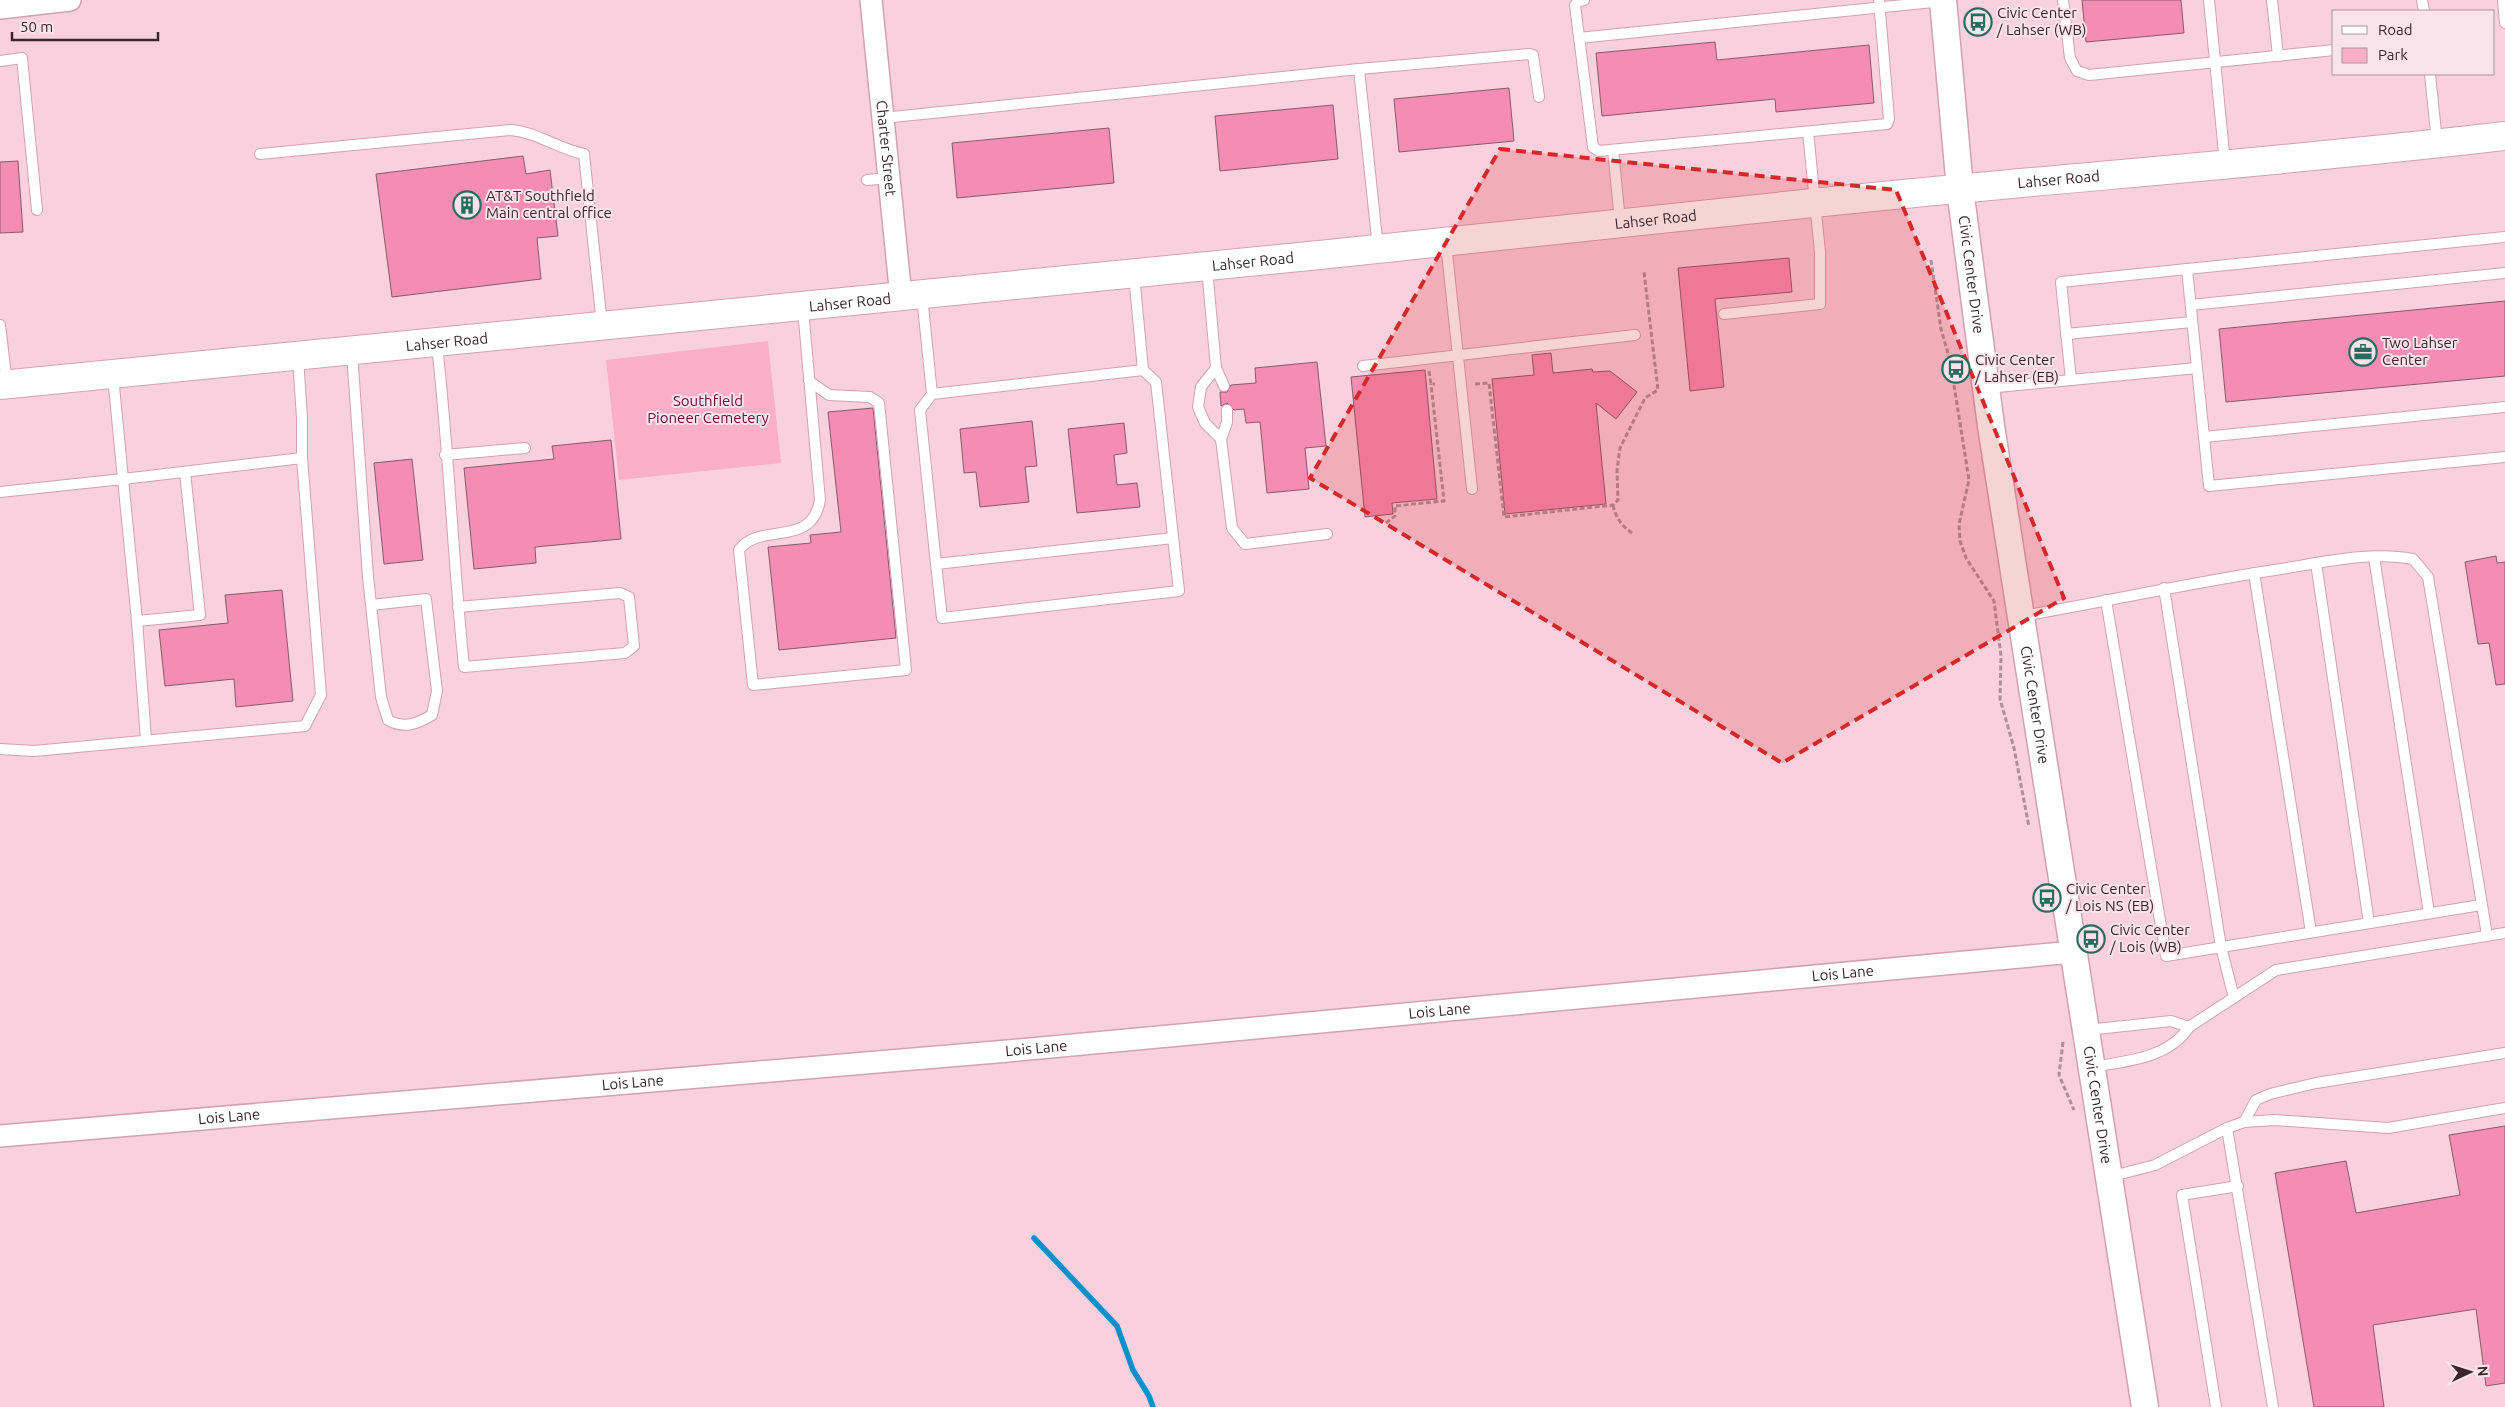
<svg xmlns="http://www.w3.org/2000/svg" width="2505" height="1407" viewBox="0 0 2505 1407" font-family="Ubuntu,sans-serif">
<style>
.green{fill:#f9afc8}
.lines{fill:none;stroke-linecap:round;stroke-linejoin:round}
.stream{stroke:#0890cc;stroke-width:5.5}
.building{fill:#f58cb3;stroke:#875b6a}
.service-casing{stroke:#d2a2b2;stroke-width:12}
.minor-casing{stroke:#d2a2b2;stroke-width:24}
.tertiary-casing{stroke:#d2a2b2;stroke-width:29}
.secondary-casing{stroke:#d2a2b2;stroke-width:30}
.path{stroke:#b08f99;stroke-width:3;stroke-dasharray:5 2.5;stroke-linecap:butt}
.service{stroke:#fff;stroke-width:10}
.minor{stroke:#fff;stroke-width:21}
.tertiary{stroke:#fff;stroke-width:26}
.secondary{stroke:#fff;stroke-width:28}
.marked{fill:#d62828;fill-opacity:0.2;stroke:#d62828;stroke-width:4;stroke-dasharray:10 6;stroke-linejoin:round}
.labels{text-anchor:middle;stroke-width:4;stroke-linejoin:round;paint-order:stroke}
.poi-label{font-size:15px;fill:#39262c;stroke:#f8e3ea;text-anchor:start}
.street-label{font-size:15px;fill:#39262c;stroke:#f8e3ea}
.park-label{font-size:15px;fill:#670638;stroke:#f8e3ea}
</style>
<rect width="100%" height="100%" fill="#f9d0dd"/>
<!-- green -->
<polygon class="green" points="768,341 781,463 619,480 606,360"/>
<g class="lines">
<!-- stream -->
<polyline class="stream" points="1034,1238 1117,1326 1133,1370 1149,1396 1153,1407"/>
</g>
<!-- building -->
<g class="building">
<polygon points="2082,0 2181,0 2184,33 2086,42"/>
<polygon points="1715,42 1717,60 1869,45 1874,103 1776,112 1775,99 1602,116 1596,53"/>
<polygon points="1509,88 1514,141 1399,152 1394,99"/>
<polygon points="1333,105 1338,159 1220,171 1215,116"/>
<polygon points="1109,128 1114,183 957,198 952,143"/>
<polygon points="523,156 526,174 550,170 558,236 537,238 541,279 392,297 376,174"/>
<polygon points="18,161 23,232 0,233 0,162"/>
<polygon points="1789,258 1792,292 1715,299 1724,387 1690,391 1678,268"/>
<polygon points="2505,301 2505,376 2226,402 2219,329"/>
<polygon points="1551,353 1553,373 1592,369 1593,372 1610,371 1637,392 1616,419 1596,403 1606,504 1505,514 1492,379 1534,375 1532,355"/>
<polygon points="1317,362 1326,446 1305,448 1309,489 1267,493 1260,422 1246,423 1244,409 1234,410 1227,403 1221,406 1220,392 1227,392 1231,385 1256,383 1255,368"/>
<polygon points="1425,370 1437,499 1392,503 1393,514 1365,517 1351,377"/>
<polygon points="873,408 896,638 779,650 768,547 811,543 810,535 841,532 828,412"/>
<polygon points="1032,421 1037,466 1025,467 1029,502 980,507 976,472 964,473 960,429"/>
<polygon points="1124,423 1127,453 1114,455 1117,485 1137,483 1140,507 1077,513 1068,429"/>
<polygon points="611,440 621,539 535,547 536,563 474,569 464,468 554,459 552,446"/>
<polygon points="412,459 423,560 384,564 374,463"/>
<polygon points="2496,556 2497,563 2505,562 2505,684 2496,685 2489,643 2478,644 2465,562"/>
<polygon points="282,590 293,701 236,707 234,679 165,686 159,630 228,623 225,595"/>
<polygon points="2505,1126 2505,1383 2486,1386 2476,1309 2373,1325 2384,1407 2314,1407 2275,1173 2346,1161 2356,1213 2460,1195 2449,1135"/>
</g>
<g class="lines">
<!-- service casing -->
<g class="service-casing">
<g id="service">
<polyline points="1584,0 1579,1 1575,5 1593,147 1599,151 1887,124 1889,119 1879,0"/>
<polyline points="2063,0 2070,58 2077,71 2089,75 2334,50"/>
<polyline points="2209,0 2225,163"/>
<polyline points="2272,0 2278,56"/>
<polyline points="2422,0 2424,11"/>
<polyline points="2503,0 2505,23"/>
<polyline points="1579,38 1943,1"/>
<polyline points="0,61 22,58 37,210"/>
<polyline points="1359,69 1530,54 1533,55 1539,97"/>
<polyline points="2430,74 2437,142"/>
<polyline points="883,118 1359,69 1378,248"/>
<polyline points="1613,150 1620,221"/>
<path d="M 260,154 L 511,130 C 537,132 558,149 584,154 L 602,325"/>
<polyline points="867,180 889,178"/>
<polyline points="2505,237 2187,269 2209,486 2505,457"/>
<polyline points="1446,243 1472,489"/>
<polyline points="1207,268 1216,368 1201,387 1198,407 1205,423 1221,439 1232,528 1245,544 1327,534"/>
<polyline points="2187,269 2061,282 2071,380 2197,368"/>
<polyline points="922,296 932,394"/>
<polyline points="2191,305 2505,273"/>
<path d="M 803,309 L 820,500 C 812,549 760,521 739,550 L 753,685 L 906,670 L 879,403 L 870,397 L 829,395 L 809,381"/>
<polyline points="1724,314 1820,304 1820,252 1808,132"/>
<polyline points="0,325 7,384"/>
<polyline points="2066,334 2192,322"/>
<path d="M 437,345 C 449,452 453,560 464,667 L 625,653 L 634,646 L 629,597 L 620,593 L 458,607"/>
<path d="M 352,353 L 368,577 L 381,697 L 388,720 C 404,729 417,724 432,715 L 437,691 L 426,599 L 371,605"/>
<polyline points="298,358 302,418 302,458"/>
<polyline points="1363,366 1635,335"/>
<polyline points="1216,368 1224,386"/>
<polyline points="1143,370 932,394 920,410 936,564 1173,538"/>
<polyline points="1987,388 2071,380"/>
<polyline points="2204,437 2505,407"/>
<polyline points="1221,439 1227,422 1227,410"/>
<polyline points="445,455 525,448"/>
<polyline points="0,492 123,479 137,621 200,615 185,472"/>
<polyline points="2374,557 2429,913"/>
<polyline points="2316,563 2369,923"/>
<polyline points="936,564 942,618 1179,591 1156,382 1143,370 1134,275"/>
<polyline points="2254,573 2311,932"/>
<polyline points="2164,588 2221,947 2234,998"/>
<polyline points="2106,600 2166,956 2481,905"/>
<path d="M 2022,616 C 2109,601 2194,582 2281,569 C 2324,562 2371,551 2413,559 L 2428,577 L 2487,935"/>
<polyline points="137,621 146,739"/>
<polyline points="0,749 34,751 305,726 321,695 302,458 123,479 113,376"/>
<polyline points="2087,1030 2171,1021 2189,1027"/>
<path d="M 2093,1067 C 2127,1061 2169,1058 2189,1027 L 2276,970 L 2505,933"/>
<polyline points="2244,1122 2256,1100 2270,1094 2316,1083 2505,1053"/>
<polyline points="2227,1128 2244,1122 2274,1120 2388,1128 2505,1108"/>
<polyline points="2109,1177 2155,1165 2227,1128 2273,1407"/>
<polyline points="2216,1407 2182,1195 2238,1186"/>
</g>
</g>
<!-- minor casing -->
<g class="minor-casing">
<g id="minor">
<path id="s1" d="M 871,0 L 901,297"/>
<polyline points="0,8 70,0"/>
<path id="s2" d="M 0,1136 L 1008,1051 L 2073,952"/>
</g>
</g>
<!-- tertiary casing -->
<g class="tertiary-casing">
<g id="tertiary">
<path id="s3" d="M 1943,0 L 1960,189 L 1991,426 L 2145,1407"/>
</g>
</g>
<!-- secondary casing -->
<g class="secondary-casing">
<g id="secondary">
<path id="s4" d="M 0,385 C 604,328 1209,268 1813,203 C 2043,179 2275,163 2505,136"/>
</g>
</g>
<!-- path -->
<g class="path">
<polyline points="1931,260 1941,329 1950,360 1969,480 1959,524 1960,541 1966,558 1994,601 2001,656 2000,699 2014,748 2029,827"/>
<polyline points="1429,371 1431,384 1435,384"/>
<polyline points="1475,384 1489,383 1504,517 1613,505 1618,500 1617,470 1620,448 1645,398 1658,390 1644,272"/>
<path d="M 1613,505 C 1616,518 1621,525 1632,533"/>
<polyline points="1386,523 1395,516 1395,506 1444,501 1431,384"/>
<polyline points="2063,1042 2059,1075 2074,1110"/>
</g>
<!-- service -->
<use href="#service" class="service"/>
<!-- minor -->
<use href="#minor" class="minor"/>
<!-- tertiary -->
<use href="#tertiary" class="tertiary"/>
<!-- secondary -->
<use href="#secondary" class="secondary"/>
</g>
<!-- marked area -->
<path class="marked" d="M 1500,149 L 1896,190 L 2064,598 L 1782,763 L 1310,478 Z"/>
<!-- icons -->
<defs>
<g id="bus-ring" transform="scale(1.4375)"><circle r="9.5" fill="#f8e3ea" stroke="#276b5d" stroke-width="1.5"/><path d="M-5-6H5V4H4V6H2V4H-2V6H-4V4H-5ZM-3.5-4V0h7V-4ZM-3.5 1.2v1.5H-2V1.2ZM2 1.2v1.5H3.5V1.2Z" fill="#276b5d"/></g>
<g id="building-ring" transform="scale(1.4375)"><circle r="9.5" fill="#f8e3ea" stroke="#276b5d" stroke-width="1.5"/><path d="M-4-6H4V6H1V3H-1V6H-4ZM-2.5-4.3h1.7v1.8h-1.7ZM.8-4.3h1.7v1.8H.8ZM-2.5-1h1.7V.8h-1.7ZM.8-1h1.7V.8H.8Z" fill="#276b5d"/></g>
<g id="office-ring" transform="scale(1.4375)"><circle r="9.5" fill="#f8e3ea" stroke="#276b5d" stroke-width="1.5"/><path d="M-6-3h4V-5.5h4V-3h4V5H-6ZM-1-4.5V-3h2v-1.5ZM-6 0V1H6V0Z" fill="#276b5d"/></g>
</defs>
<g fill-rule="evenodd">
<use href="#bus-ring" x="1978" y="22"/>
<use href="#building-ring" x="467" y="205"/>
<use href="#office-ring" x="2363" y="352"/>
<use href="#bus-ring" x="1956" y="369"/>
<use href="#bus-ring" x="2047" y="898"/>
<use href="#bus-ring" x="2091" y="939"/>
</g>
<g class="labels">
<!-- poi labels -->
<g class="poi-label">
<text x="1997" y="18">Civic Center<tspan x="1997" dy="17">/ Lahser (WB)</tspan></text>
<text x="486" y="201">AT&amp;T Southfield<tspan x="486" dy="17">Main central office</tspan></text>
<text x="2382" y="348">Two Lahser<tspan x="2382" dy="17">Center</tspan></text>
<text x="1975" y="365">Civic Center<tspan x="1975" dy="17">/ Lahser (EB)</tspan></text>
<text x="2066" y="894">Civic Center<tspan x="2066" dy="17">/ Lois NS (EB)</tspan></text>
<text x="2110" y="935">Civic Center<tspan x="2110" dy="17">/ Lois (WB)</tspan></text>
</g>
<!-- street labels -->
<g class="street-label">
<text dy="5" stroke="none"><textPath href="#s1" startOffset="149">Charter Street</textPath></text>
<text dy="5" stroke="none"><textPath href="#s4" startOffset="2069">Lahser Road</textPath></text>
<text dy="5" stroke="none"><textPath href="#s4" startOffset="1664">Lahser Road</textPath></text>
<text dy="5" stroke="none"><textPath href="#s4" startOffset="1259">Lahser Road</textPath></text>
<text dy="5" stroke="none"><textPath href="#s3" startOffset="276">Civic Center Drive</textPath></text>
<text dy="5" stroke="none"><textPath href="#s4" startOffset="854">Lahser Road</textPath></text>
<text dy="5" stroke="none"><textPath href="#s4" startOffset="449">Lahser Road</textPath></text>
<text dy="5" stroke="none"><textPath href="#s3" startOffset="711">Civic Center Drive</textPath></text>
<text dy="5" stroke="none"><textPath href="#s2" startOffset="1850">Lois Lane</textPath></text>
<text dy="5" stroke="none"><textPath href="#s2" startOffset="1445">Lois Lane</textPath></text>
<text dy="5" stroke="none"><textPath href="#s2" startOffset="1040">Lois Lane</textPath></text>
<text dy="5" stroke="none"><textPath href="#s2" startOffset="635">Lois Lane</textPath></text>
<text dy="5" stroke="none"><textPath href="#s3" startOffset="1116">Civic Center Drive</textPath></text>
<text dy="5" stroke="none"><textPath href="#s2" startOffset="230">Lois Lane</textPath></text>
</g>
<!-- park labels -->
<g class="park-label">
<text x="708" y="406">Southfield<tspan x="708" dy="17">Pioneer Cemetery</tspan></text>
</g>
</g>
<!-- legend -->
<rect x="2332" y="10" width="162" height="65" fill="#f8e3ea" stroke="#ac979e"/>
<rect x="2342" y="26" width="25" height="8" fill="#ffffff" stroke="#ac979e"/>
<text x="2378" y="35" font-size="15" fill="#39262c">Road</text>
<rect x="2342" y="48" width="25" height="15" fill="#f9afc8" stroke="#ac979e"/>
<text x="2378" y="60" font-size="15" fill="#39262c">Park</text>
<!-- north arrow -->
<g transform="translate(2470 1372) rotate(86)" stroke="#f8e3ea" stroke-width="4" paint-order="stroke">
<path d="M0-4L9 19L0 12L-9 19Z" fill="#39262c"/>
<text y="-8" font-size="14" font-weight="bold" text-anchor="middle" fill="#39262c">N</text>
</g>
<!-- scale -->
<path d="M12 32v8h146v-8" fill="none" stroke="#39262c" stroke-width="2.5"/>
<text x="20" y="32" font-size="15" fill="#39262c" stroke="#f8e3ea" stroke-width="4" paint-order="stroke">50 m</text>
</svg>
